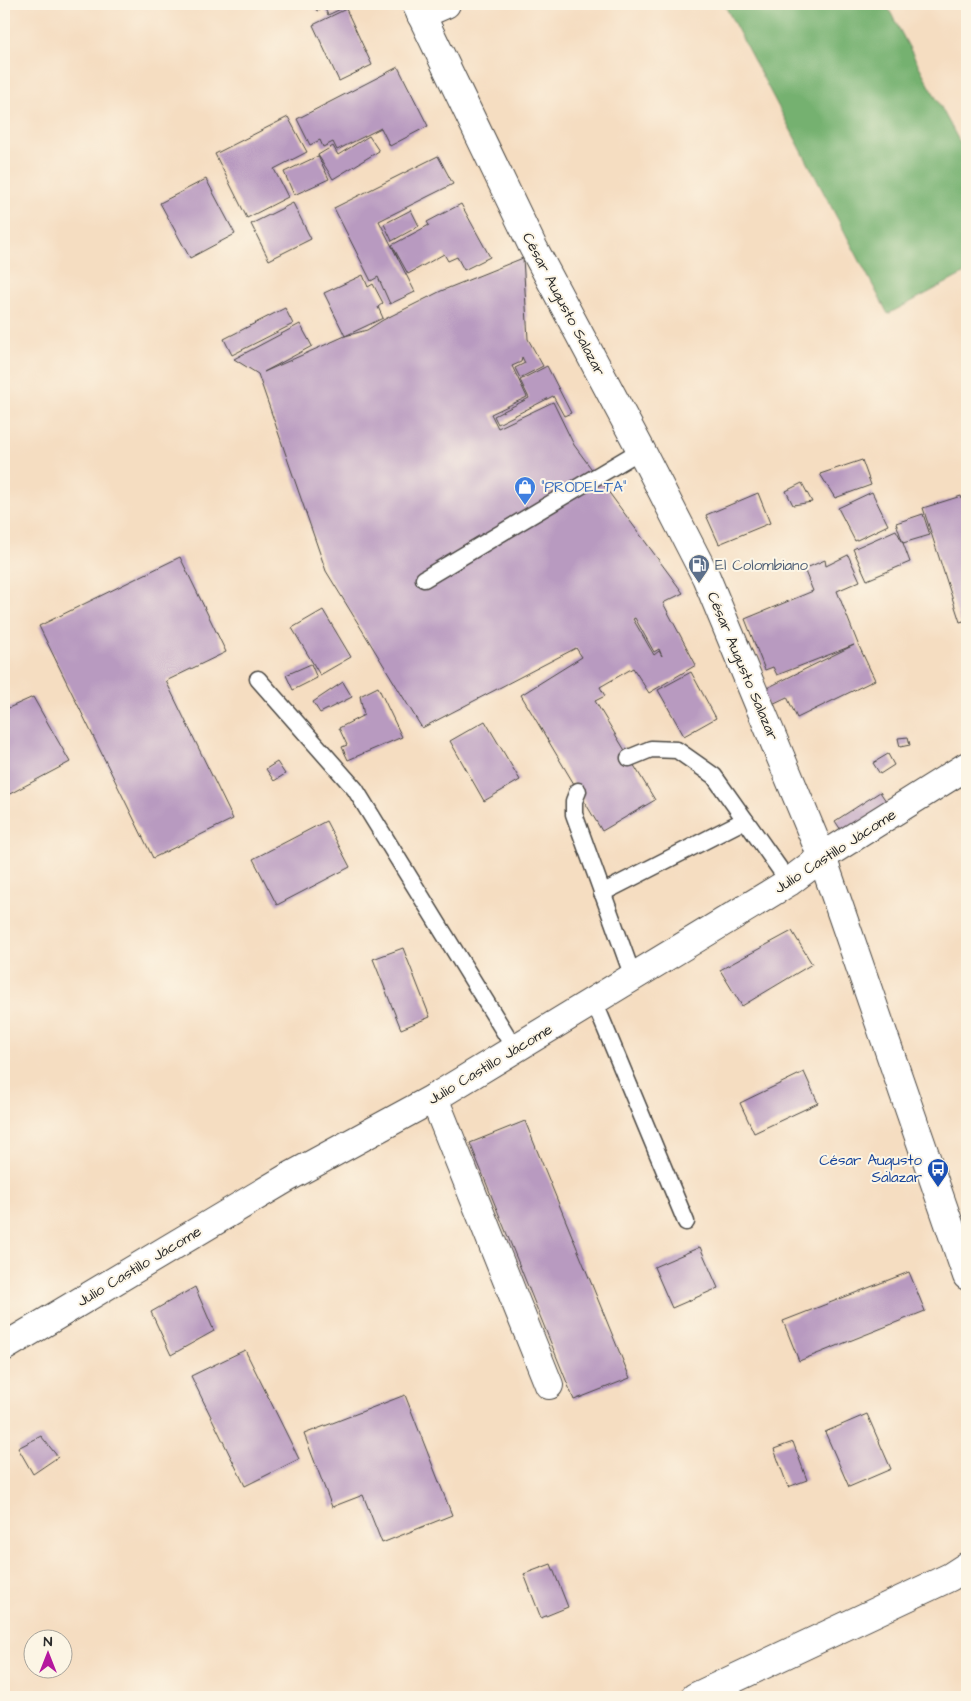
<svg xmlns="http://www.w3.org/2000/svg" width="971" height="1701" viewBox="0 0 971 1701" font-family="'Architects Daughter',sans-serif">
<style>
.forest{fill:#75b170;stroke:#506e4e}
.building{fill:#b89ac0;fill-rule:evenodd}
.lines{fill:none;stroke-linecap:round;stroke-linejoin:round}
.service-casing{stroke:#494642;stroke-width:19}
.minor-casing{stroke:#494642;stroke-width:30}
.secondary-casing{stroke:#494642;stroke-width:30}
.service{stroke:#fff;stroke-width:16}
.minor{stroke:#fff;stroke-width:28}
.secondary{stroke:#fff;stroke-width:28}
.labels{text-anchor:middle;stroke-width:4;stroke-linejoin:round;paint-order:stroke}
.street-label{font-size:15px;fill:#2b2b2b;stroke:#fcf5e5}
.shop-label{font-size:15px;fill:#366cbe;stroke:#fcf5e5;text-anchor:start}
.service-label{font-size:15px;fill:#4e5e75;stroke:#fcf5e5;text-anchor:start}
.transit-label{font-size:15px;fill:#164399;stroke:#fcf5e5;text-anchor:end}
</style>
<rect width="100%" height="100%" fill="#fcf5e5"/>
<filter id="ink" filterUnits="userSpaceOnUse"><feTurbulence type="fractalNoise" baseFrequency=".02" numOctaves="2"/><feDisplacementMap in="SourceGraphic" scale="10" xChannelSelector="R" yChannelSelector="G"/><feConvolveMatrix kernelMatrix="1 2 1 2 8 2 1 2 1" color-interpolation-filters="sRGB"/></filter>
<filter id="wash" filterUnits="userSpaceOnUse"><feTurbulence type="fractalNoise" baseFrequency=".0096" numOctaves="4" result="noise"/><feDisplacementMap in="SourceGraphic" scale="20" xChannelSelector="R" yChannelSelector="G"/><feGaussianBlur stdDeviation="1.12" result="paint"/><feColorMatrix in="noise" values="0 0 0 0 0 0 0 0 0 0 0 0 0 0 0 0 0 1.4 0 .05"/><feComposite in="paint" operator="in"/></filter>
<g filter="url(#wash)">
<rect width="100%" height="100%" fill="#f5ddc1"/>
<!-- forest -->
<polygon class="forest" points="724,4 886,4 967,156 967,272 888,314"/>
<g id="blocks">
<!-- building -->
<g class="building">
<polygon points="314,4 351,4 328,15 324,7 317,11"/>
<polygon points="346,9 372,65 339,81 313,25"/>
<polygon points="398,67 428,126 390,146 381,128 337,150 333,142 323,147 320,140 310,145 297,119"/>
<polygon points="288,117 307,152 274,169 288,197 247,218 215,154"/>
<polygon points="369,136 379,151 333,179 318,155 333,146 338,155"/>
<polygon points="318,156 329,179 294,195 284,172"/>
<polygon points="438,156 453,184 379,221 415,292 390,304 378,277 371,281 334,208"/>
<polygon points="206,179 235,234 190,258 160,203"/>
<polygon points="293,203 311,239 269,260 251,224"/>
<polygon points="461,204 490,257 464,270 457,257 448,261 444,254 408,274 392,245 429,225 427,222"/>
<polygon points="411,210 419,226 392,241 384,224"/>
<path d="M 523,258 L 528,339 L 543,366 L 520,378 L 515,368 L 525,363 L 522,357 L 521,362 L 512,366 L 527,397 L 491,414 L 498,428 L 553,402 L 574,445 L 683,593 L 663,603 L 696,665 L 649,693 L 633,668 L 600,687 L 605,696 L 595,701 L 655,800 L 602,831 L 521,695 L 582,657 L 576,648 L 422,728 L 326,571 L 258,374 L 234,359 L 300,324 L 312,346 L 264,372 L 345,336 L 324,293 L 363,275 L 368,287 L 373,284 L 383,303 L 378,307 L 383,318 L 345,336 L 367,330 L 383,320 L 441,291 ZM 635,618 L 654,652 L 659,649 L 662,656 L 659,651 L 654,655 L 633,619 Z"/>
<polygon points="285,308 293,324 232,355 224,339"/>
<polygon points="547,366 571,413 564,416 553,396 498,424 494,416 529,398 520,380"/>
<polygon points="862,460 871,485 835,498 820,474"/>
<polygon points="802,483 812,502 793,505 786,491"/>
<polygon points="872,492 888,525 855,541 838,508"/>
<polygon points="758,493 770,523 719,544 706,515"/>
<polygon points="961,496 967,516 967,620 960,622 923,508"/>
<polygon points="923,514 930,535 903,543 910,562 867,580 853,549 896,530 903,543 896,523"/>
<polygon points="848,555 860,581 837,591 858,644 875,680 797,718 787,697 768,706 761,691 854,645 777,675 773,667 765,670 745,619 813,591 804,569 825,560 826,566"/>
<polygon points="180,557 226,652 166,681 233,819 153,858 39,626"/>
<polygon points="323,610 351,657 320,675 292,628"/>
<polygon points="311,664 317,678 293,690 286,675"/>
<polygon points="691,672 716,718 684,736 658,690"/>
<polygon points="343,682 352,697 320,713 313,702"/>
<polygon points="378,687 402,737 348,760 342,747 347,745 339,728 364,715 360,696"/>
<polygon points="33,697 70,762 4,797 4,710"/>
<polygon points="485,721 520,780 484,801 450,741"/>
<polygon points="908,737 910,745 900,747 898,738"/>
<polygon points="888,754 894,765 880,774 873,763"/>
<polygon points="277,762 285,774 274,781 266,769"/>
<polygon points="880,792 890,807 845,836 835,821"/>
<polygon points="326,821 350,867 277,905 253,859"/>
<polygon points="792,931 812,964 742,1006 720,970"/>
<polygon points="403,948 430,1017 401,1029 373,959"/>
<polygon points="804,1072 818,1103 754,1133 740,1103"/>
<polygon points="525,1121 630,1378 574,1400 470,1143"/>
<polygon points="700,1247 718,1288 672,1308 654,1267"/>
<polygon points="909,1272 925,1311 799,1361 783,1321"/>
<polygon points="195,1287 214,1331 171,1355 151,1312"/>
<polygon points="245,1350 299,1459 245,1486 191,1376"/>
<polygon points="405,1395 452,1515 382,1543 363,1495 332,1507 304,1434"/>
<polygon points="867,1414 891,1469 849,1487 825,1432"/>
<polygon points="41,1436 58,1457 33,1474 18,1448"/>
<polygon points="793,1442 807,1480 788,1487 774,1449"/>
<polygon points="551,1564 568,1607 541,1618 524,1574"/>
</g>
</g>
</g>
<g filter="url(#ink)">
<use href="#blocks" fill-opacity="0" stroke="#494642" stroke-width="1"/>
<g class="lines">
<!-- service casing -->
<g class="service-casing">
<g id="service">
<polyline points="424,579 641,450"/>
<polyline points="258,679 355,789 515,1049"/>
<polyline points="629,758 651,749 677,750 714,776 789,882"/>
<polyline points="578,791 574,801 574,814 633,977"/>
<polyline points="602,893 745,820"/>
<polyline points="594,1001 686,1222"/>
</g>
</g>
<!-- minor casing -->
<g class="minor-casing">
<g id="minor">
<polyline points="416,4 533,247 641,450 706,577 822,857 967,1276"/>
<polyline points="421,15 446,4"/>
<polyline points="434,1098 549,1385"/>
<polyline points="695,1697 950,1577 967,1566"/>
</g>
</g>
<!-- secondary casing -->
<g class="secondary-casing">
<polyline id="secondary" points="4,1347 287,1178 434,1098 789,882 822,857 967,766"/>
</g>
<!-- service -->
<use href="#service" class="service"/>
<!-- minor -->
<use href="#minor" class="minor"/>
<!-- secondary -->
<use href="#secondary" class="secondary"/>
</g>
</g>
<!-- icons -->
<defs>
<g id="shop-pin" transform="scale(1.125)"><path d="M0 17L-7.5 6A9.5 9.5 0 1 1 7.5 6Z" fill="#3f7fe0" stroke="#fcf5e5"/><path d="M-5-2.5h2.3a2.7 3.5 0 0 1 5.4 0H5L5.5 6h-11ZM-1.5-2.5h3a1.5 2.3 0 0 0-3 0Z" fill="#fff"/></g>
<g id="fuel-pin" transform="scale(1.125)"><path d="M0 17L-7.5 6A9.5 9.5 0 1 1 7.5 6Z" fill="#5c6f8a" stroke="#fcf5e5"/><path d="M-5.5-6h7V0h2V4h1.3V-2.5L3-4.5l.8-.8L6-3V5H2.5V1h-1V6h-7ZM-4.2-4.7v3.2H.2V-4.7Z" fill="#fff"/></g>
<g id="bus-pin" transform="scale(1.125)"><path d="M0 17L-7.5 6A9.5 9.5 0 1 1 7.5 6Z" fill="#1a4fb4" stroke="#fcf5e5"/><path d="M-5-6H5V4H4V6H2V4H-2V6H-4V4H-5ZM-3.5-4V0h7V-4ZM-3.5 1.2v1.5H-2V1.2ZM2 1.2v1.5H3.5V1.2Z" fill="#fff"/></g>
</defs>
<g fill-rule="evenodd">
<use href="#shop-pin" x="525" y="487"/>
<use href="#fuel-pin" x="699" y="565"/>
<use href="#bus-pin" x="938" y="1169"/>
</g>
<g class="labels">
<!-- street labels -->
<g class="street-label">
<text transform="translate(564 304) rotate(62)" y="5">César Augusto Salazar</text>
<text transform="translate(743 666) rotate(67)" y="5">César Augusto Salazar</text>
<text transform="translate(835 851) rotate(-33)" y="5">Julio Castillo Jácome</text>
<text transform="translate(490 1064) rotate(-31)" y="5">Julio Castillo Jácome</text>
<text transform="translate(139 1266) rotate(-31)" y="5">Julio Castillo Jácome</text>
</g>
<!-- shop labels -->
<g class="shop-label">
<text x="541" y="492">"PRODELTA"</text>
</g>
<!-- service labels -->
<g class="service-label">
<text x="715" y="570">El Colombiano</text>
</g>
<!-- transit labels -->
<g class="transit-label">
<text x="922" y="1165">César Augusto<tspan x="922" dy="17">Salazar</tspan></text>
</g>
</g>
<!-- margin -->
<rect width="971" height="1701" fill="none" stroke="#fcf5e5" stroke-width="20"/>
<!-- north arrow -->
<g transform="translate(48 1654)"><circle r="24" fill="#fcf5e5" stroke="#a8a49b"/>
<path d="M0-4L9 19L0 12L-9 19Z" fill="#b5179e"/>
<text y="-8" font-size="14" font-weight="bold" text-anchor="middle" fill="#2b2b2b">N</text>
</g>
</svg>
